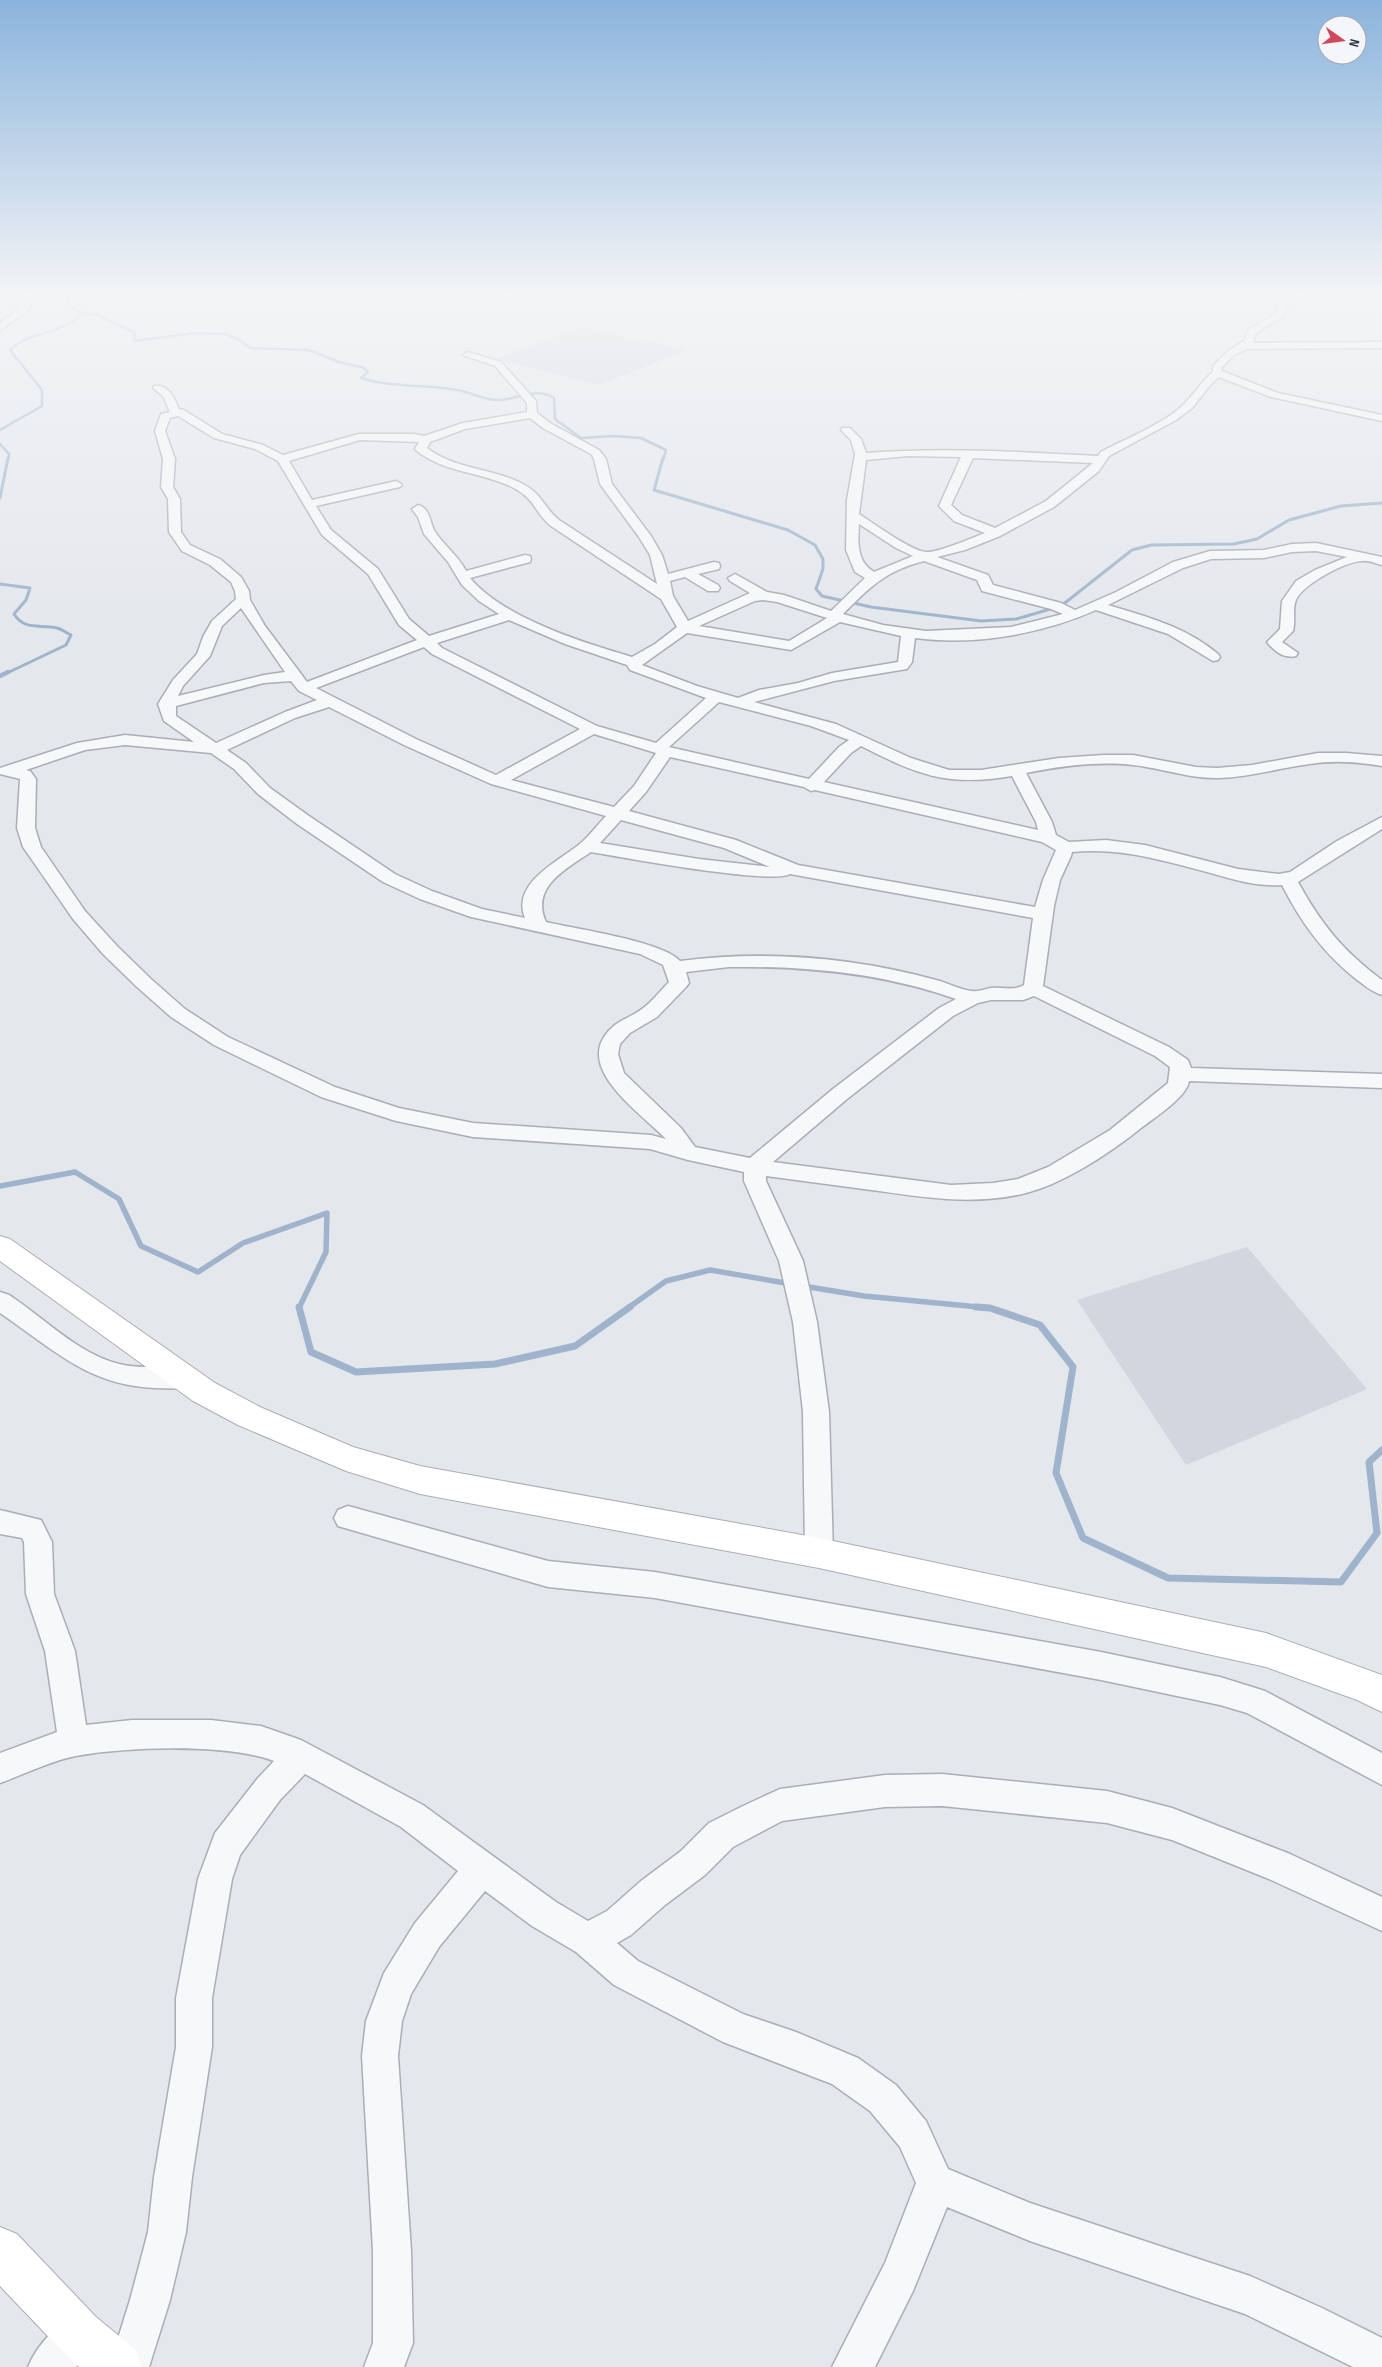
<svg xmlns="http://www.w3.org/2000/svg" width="1382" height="2367" viewBox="0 0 1382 2367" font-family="'Sofia Sans Condensed',sans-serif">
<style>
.built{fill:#d2d6de}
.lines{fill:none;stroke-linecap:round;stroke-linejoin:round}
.stream-far4{stroke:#9fb4cc;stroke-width:2.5}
.stream-far3{stroke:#9fb4cc;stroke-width:3}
.stream-far2{stroke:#9fb4cc;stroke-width:4.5}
.stream-far1{stroke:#9fb4cc;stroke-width:5.5}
.stream{stroke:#9fb4cc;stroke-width:7}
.street-casing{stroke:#a9aeb7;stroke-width:3}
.secondary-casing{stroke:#a9aeb7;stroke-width:2}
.street{fill:#f7f8fa;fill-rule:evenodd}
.secondary{fill:#fff;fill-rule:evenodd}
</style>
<rect width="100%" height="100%" fill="#e4e7ec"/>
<!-- built -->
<g class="built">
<polygon points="582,327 689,350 598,385 494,359"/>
<polygon points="1247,1247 1367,1389 1186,1465 1077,1300"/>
</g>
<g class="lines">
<!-- stream-far4 -->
<g class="stream-far4">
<path d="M 75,294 L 67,298 L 69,306 L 83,313 L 95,314 L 135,333 L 134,341 L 195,333 L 225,334 L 238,339 L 250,348 L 309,350 L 339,362 L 364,368 L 368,372 L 361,378 C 392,388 425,384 457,390 C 470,392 484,400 498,400 C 517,400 536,386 554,398 L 555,419 L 581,438 L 613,436 L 641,438 L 666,450 L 663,460"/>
<path d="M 0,430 L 42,406 L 42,390 L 10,350 C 31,330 63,335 83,313"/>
<polyline points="0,444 9,454 8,460"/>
</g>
<!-- stream-far3 -->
<g class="stream-far3">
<polyline points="663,458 654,490 788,530 815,545 823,559 823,569 816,589 822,596 871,607 981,621 1016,619 1061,606 1132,550 1151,545 1234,544 1257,539 1289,520 1341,506 1382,503"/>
<polyline points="0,498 8,458"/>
<path d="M 0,584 L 30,588 L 26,600 L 14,614 C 25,631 39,624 57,628 C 62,629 66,633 71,635 L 66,645 L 5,674"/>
</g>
<!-- stream-far2 -->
<polyline class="stream-far2" points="0,676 8,672"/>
<!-- stream-far1 -->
<g class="stream-far1">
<polyline points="0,1186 75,1172 119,1199 141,1246 198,1272 243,1243 327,1213 326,1252 299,1308"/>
<polyline points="803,1286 864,1296 989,1308"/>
<polyline points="628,1308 666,1281 710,1270 791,1284"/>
</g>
<!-- stream -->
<g class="stream">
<polyline points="299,1307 311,1352 356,1372 495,1364 575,1346 630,1307"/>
<polyline points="976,1307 990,1308 1040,1325 1073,1367 1056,1473 1083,1538 1168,1578 1341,1582 1377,1533 1369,1462 1382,1450"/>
</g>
<!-- street casing -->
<g class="street-casing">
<g id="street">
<polygon points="25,294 33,294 28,310 0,330 0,323 21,307"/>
<path d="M 1301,294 L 1312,294 L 1286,305 L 1284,316 L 1256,333 L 1253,343 L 1382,342 L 1382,348 L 1247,349 L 1234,355 L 1221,368 L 1222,371 L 1278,393 L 1382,415 L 1382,421 L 1271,397 L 1219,377 L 1212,383 L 1192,408 L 1176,420 L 1109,456 L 1099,471 L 1054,507 L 1000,536 L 965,550 L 937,557 L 988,575 L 993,585 L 1061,603 L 1075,610 L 1116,592 L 1173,562 L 1210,551 L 1264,550 L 1292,544 L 1316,543 L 1382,557 L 1382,565 C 1376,564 1369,560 1363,561 C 1346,561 1303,584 1296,600 C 1292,609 1296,621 1293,631 L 1282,642 L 1298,653 L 1296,656 C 1284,659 1274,651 1267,642 L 1280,629 L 1282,601 L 1296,581 L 1315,570 L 1347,557 L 1316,551 L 1292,552 L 1264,558 L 1211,559 L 1183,568 L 1108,605 C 1148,617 1186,627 1218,654 L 1220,657 L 1218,660 L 1213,661 L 1168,634 L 1096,610 C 1042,634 974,646 915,638 L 912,662 L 907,669 L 834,681 L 754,702 L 836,724 L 911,758 L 949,770 L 981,770 L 1059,758 L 1104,755 L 1133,755 L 1196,767 L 1217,768 L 1252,765 L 1318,753 L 1346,753 L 1382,756 L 1382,766 C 1358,762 1334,760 1310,764 C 1279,768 1250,777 1219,778 C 1190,779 1162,768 1133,765 C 1098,761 1061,766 1026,773 L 1052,822 L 1056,835 L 1069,842 L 1106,840 L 1145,845 L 1238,869 L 1279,874 L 1290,872 L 1337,841 L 1382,817 L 1382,829 L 1298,882 C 1321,924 1343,951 1382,980 L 1382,995 C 1372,992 1364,985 1356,979 C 1323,953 1301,922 1282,885 C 1257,887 1231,879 1207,872 C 1162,860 1119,847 1072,852 L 1071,856 L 1060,880 L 1054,906 L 1043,986 L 1169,1047 L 1188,1060 L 1191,1068 L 1382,1074 L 1382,1088 L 1189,1081 C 1187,1097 1154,1118 1141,1128 C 1110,1153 1062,1185 1022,1194 C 973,1205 928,1198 879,1191 C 841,1186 804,1181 766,1176 L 766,1181 L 803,1261 L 817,1322 L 829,1412 L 833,1553 L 829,1562 L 819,1565 L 809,1562 L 805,1553 L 803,1412 L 793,1322 L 779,1261 L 744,1181 L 744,1172 L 688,1160 L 650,1149 L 473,1137 L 396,1121 L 321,1097 L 214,1045 L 171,1017 L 137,987 L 103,954 L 73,919 L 23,847 L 17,828 L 20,779 L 0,774 L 0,768 L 77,743 L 125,735 L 194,742 L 164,721 L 158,704 L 173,680 L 197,654 L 203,637 L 212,621 L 236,599 L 235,591 L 231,582 L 210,565 L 182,551 L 169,532 L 168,499 L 161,487 L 163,459 L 155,431 L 161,414 L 170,412 L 163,396 L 153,388 L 154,386 C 169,384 174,398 179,409 L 184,410 L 222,434 L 263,445 L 283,455 L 359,434 L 414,434 L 424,436 L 463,423 L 527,412 L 527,403 L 495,366 L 463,355 L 468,352 L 501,362 L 536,401 L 537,413 L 550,423 L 599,450 L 606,459 L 612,484 L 651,536 L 662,555 L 668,574 L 714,562 L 719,563 L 720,566 L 719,569 L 698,574 L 718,585 L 720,588 L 718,591 L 708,591 L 685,577 L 670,581 L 673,596 L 688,621 L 750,593 L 730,581 L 728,578 L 735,574 L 767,592 L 784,595 L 831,611 L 865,578 L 855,572 L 846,550 L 847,500 L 855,454 L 851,440 L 841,430 L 842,428 L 850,428 L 861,439 L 866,453 C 943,447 1021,452 1098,456 L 1101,452 C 1127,438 1164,424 1184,404 C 1195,394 1201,381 1213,372 L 1213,366 L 1228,351 L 1245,340 L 1248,330 L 1277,313 L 1279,302 ZM 178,416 L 214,438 L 255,449 L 278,461 L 322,535 L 368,574 L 399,625 L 417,640 L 307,682 L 265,626 L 250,600 L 249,591 L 241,577 L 220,559 L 190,545 L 181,532 L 180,499 L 173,487 L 175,459 L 165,431 L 170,418 ZM 530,418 L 543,428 L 591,454 L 594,459 L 600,484 L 639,537 L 650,555 L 657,584 L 559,520 C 543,507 543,494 521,483 C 491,468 454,469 427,448 L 430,442 L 465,429 ZM 360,440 L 419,442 L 415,449 L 417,451 C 445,473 483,472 514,488 C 536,500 534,512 551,526 L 661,599 L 677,627 L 655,644 L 632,657 C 584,643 503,618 470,578 L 530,562 L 531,559 L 530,556 L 525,555 L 466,571 C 458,555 443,545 434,530 C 430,522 430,508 418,505 L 412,509 L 418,517 L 424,534 L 448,562 L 462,585 L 479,601 L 499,614 L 429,636 L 409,619 L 378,569 L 331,530 L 316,506 L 400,487 L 402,485 L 400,483 L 396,481 L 312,500 L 289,461 ZM 908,456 L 961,457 L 939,506 L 954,521 L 985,533 C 972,538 938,553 926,552 C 911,551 873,523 859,514 L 866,460 ZM 973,458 L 1093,463 L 1046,501 L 995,528 L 962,515 L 951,505 ZM 859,524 L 896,548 L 913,556 L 874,572 C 856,561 858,542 859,524 ZM 924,561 L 977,580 L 982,591 L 1051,609 L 1063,614 L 1011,627 L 926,631 L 883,625 L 843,614 C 870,587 885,571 924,561 ZM 763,600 L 777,602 L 827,618 L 789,641 L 699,626 L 755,601 ZM 241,608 L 285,672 L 264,675 L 178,696 L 183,686 L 210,656 L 222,626 ZM 509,620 L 565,644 L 627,665 L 630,670 L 706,698 L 656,743 L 597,726 L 442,648 L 437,643 ZM 840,622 L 901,636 L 898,662 L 832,673 L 798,683 L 759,690 L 738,698 L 697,686 L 642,665 L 687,633 L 791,650 ZM 424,647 L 432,654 L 580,729 L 496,775 L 416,739 L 316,688 ZM 291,681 L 299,691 L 317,700 L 285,712 L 216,743 L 176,716 L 176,706 L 264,683 ZM 719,702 L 811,726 L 849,740 L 839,747 L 809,779 L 669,747 ZM 329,707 L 404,745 L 491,784 L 606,816 C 598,824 591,834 582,842 C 562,860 510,882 525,918 L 482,909 L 432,891 L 395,874 L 309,816 L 270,788 L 246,763 L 227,750 L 295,718 ZM 594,734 L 656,753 L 634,786 L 614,807 L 511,780 ZM 125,745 L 211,753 L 234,769 L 258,794 L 297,824 L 383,882 L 420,899 L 471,917 L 640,954 L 663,965 L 669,982 C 660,991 652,1002 642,1009 C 634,1015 623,1019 615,1025 C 567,1064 639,1111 666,1139 L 651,1135 L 473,1123 L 399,1108 L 335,1087 L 228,1037 L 185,1009 L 151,979 L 117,946 L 85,911 L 41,847 L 35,828 L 36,779 L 30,771 L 26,770 L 85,750 ZM 861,746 C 918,775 947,787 1012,776 L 1036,822 L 1038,830 L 824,782 L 851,753 ZM 670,757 L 804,787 L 811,791 L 815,790 L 1042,842 L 1056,850 L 1043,880 L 1035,907 L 798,865 L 736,840 L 629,811 L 646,792 ZM 621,820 L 724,848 L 770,867 L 699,859 L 600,843 ZM 591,852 C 621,857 772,885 790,874 L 1033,918 L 1024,985 C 1014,991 1002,987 991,988 C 985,989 978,992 972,991 C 960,990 948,983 936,980 C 852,957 766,950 680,961 C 662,941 575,929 546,922 C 530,887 566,869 591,852 ZM 729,967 C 806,966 883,973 956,999 L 939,1008 L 833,1089 L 750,1158 L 695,1147 L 681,1128 L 624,1073 L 618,1054 L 620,1044 L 630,1033 L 657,1017 L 686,987 L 689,983 L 686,972 ZM 1034,996 L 1155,1056 L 1170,1067 L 1168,1083 L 1110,1130 L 1048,1167 L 1018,1179 L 993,1183 L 951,1185 L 773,1162 L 847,1099 L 953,1016 L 978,1003 L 991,1000 L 1023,1000 Z"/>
<path d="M 0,1292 L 9,1295 C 43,1317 78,1354 119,1364 C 143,1370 169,1364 192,1372 L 196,1379 L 192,1386 C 180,1390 167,1388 154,1388 C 87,1385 52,1348 0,1313 Z"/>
<polygon points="348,1506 548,1561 655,1572 1101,1652 1220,1677 1265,1691 1382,1753 1382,1785 1247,1713 1220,1705 1101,1680 655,1598 548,1587 338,1526 334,1518 338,1510"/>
<path d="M 0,1510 L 41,1520 L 52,1542 L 54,1594 L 75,1651 L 86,1725 L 132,1720 L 211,1720 L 261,1726 L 301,1740 L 423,1805 L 556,1902 L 588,1921 L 607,1911 L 641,1881 L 681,1851 L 709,1823 L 743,1806 L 780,1789 L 885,1775 L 942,1774 L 1107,1791 L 1172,1808 L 1290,1854 L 1382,1897 L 1382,1931 L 1269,1879 L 1172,1840 L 1107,1823 L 942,1806 L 885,1807 L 782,1821 L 733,1847 L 705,1875 L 665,1905 L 631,1935 L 617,1943 L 638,1961 L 743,2014 L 796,2032 L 858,2058 L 896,2085 L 926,2121 L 948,2169 L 1030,2203 L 1250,2276 L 1322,2308 L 1382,2338 L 1382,2367 L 1353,2367 L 1245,2314 L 1030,2241 L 947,2207 L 913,2291 L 875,2367 L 832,2367 L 885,2263 L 916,2183 L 900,2147 L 870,2111 L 832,2084 L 723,2042 L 614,1985 L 576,1952 L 532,1926 L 485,1891 L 439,1947 L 411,1994 L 402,2021 L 398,2056 L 411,2251 L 413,2343 L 404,2367 L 364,2367 L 373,2343 L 373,2251 L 362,2056 L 366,2021 L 384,1973 L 415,1923 L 458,1871 L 401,1827 L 305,1774 L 280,1800 L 240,1855 L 232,1879 L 212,1998 L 212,2047 L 192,2177 L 186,2232 L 170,2300 L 149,2367 L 109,2367 L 130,2300 L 148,2232 L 154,2177 L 176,2047 L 176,1998 L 198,1879 L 215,1833 L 258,1778 L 274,1761 C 226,1743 127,1747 76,1756 C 53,1760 22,1775 0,1783 L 0,1753 L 57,1732 L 45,1651 L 26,1594 L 24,1542 L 22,1538 L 0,1534 Z"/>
<path d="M 79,2314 L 93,2320 L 99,2334 L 93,2348 L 76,2367 L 28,2367 C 37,2345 57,2323 79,2314 Z"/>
</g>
</g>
<!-- secondary casing -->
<g class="secondary-casing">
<g id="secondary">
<polygon points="0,1236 10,1239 215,1383 260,1407 353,1447 420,1466 819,1538 1266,1633 1382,1675 1382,1712 1357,1700 1266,1667 819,1568 420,1494 346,1471 238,1425 193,1401 0,1261"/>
<polygon points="0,2227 17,2234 96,2317 135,2349 142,2367 79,2367 62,2351 0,2286"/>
</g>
</g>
<!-- street -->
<use href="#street" class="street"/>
<!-- secondary -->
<use href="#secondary" class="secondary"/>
</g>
<!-- sky -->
<linearGradient id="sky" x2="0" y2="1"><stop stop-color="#8bb4dd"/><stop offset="0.47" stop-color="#f3f4f6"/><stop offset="1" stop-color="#f3f4f6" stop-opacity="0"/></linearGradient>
<rect width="1382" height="625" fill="url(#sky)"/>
<!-- north arrow -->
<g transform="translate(1342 40) rotate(104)"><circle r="24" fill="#f4f6f9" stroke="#a4a8b1"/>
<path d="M0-4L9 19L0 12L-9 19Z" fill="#d1495b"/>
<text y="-8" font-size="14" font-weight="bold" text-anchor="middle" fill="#2b3445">N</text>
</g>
</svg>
